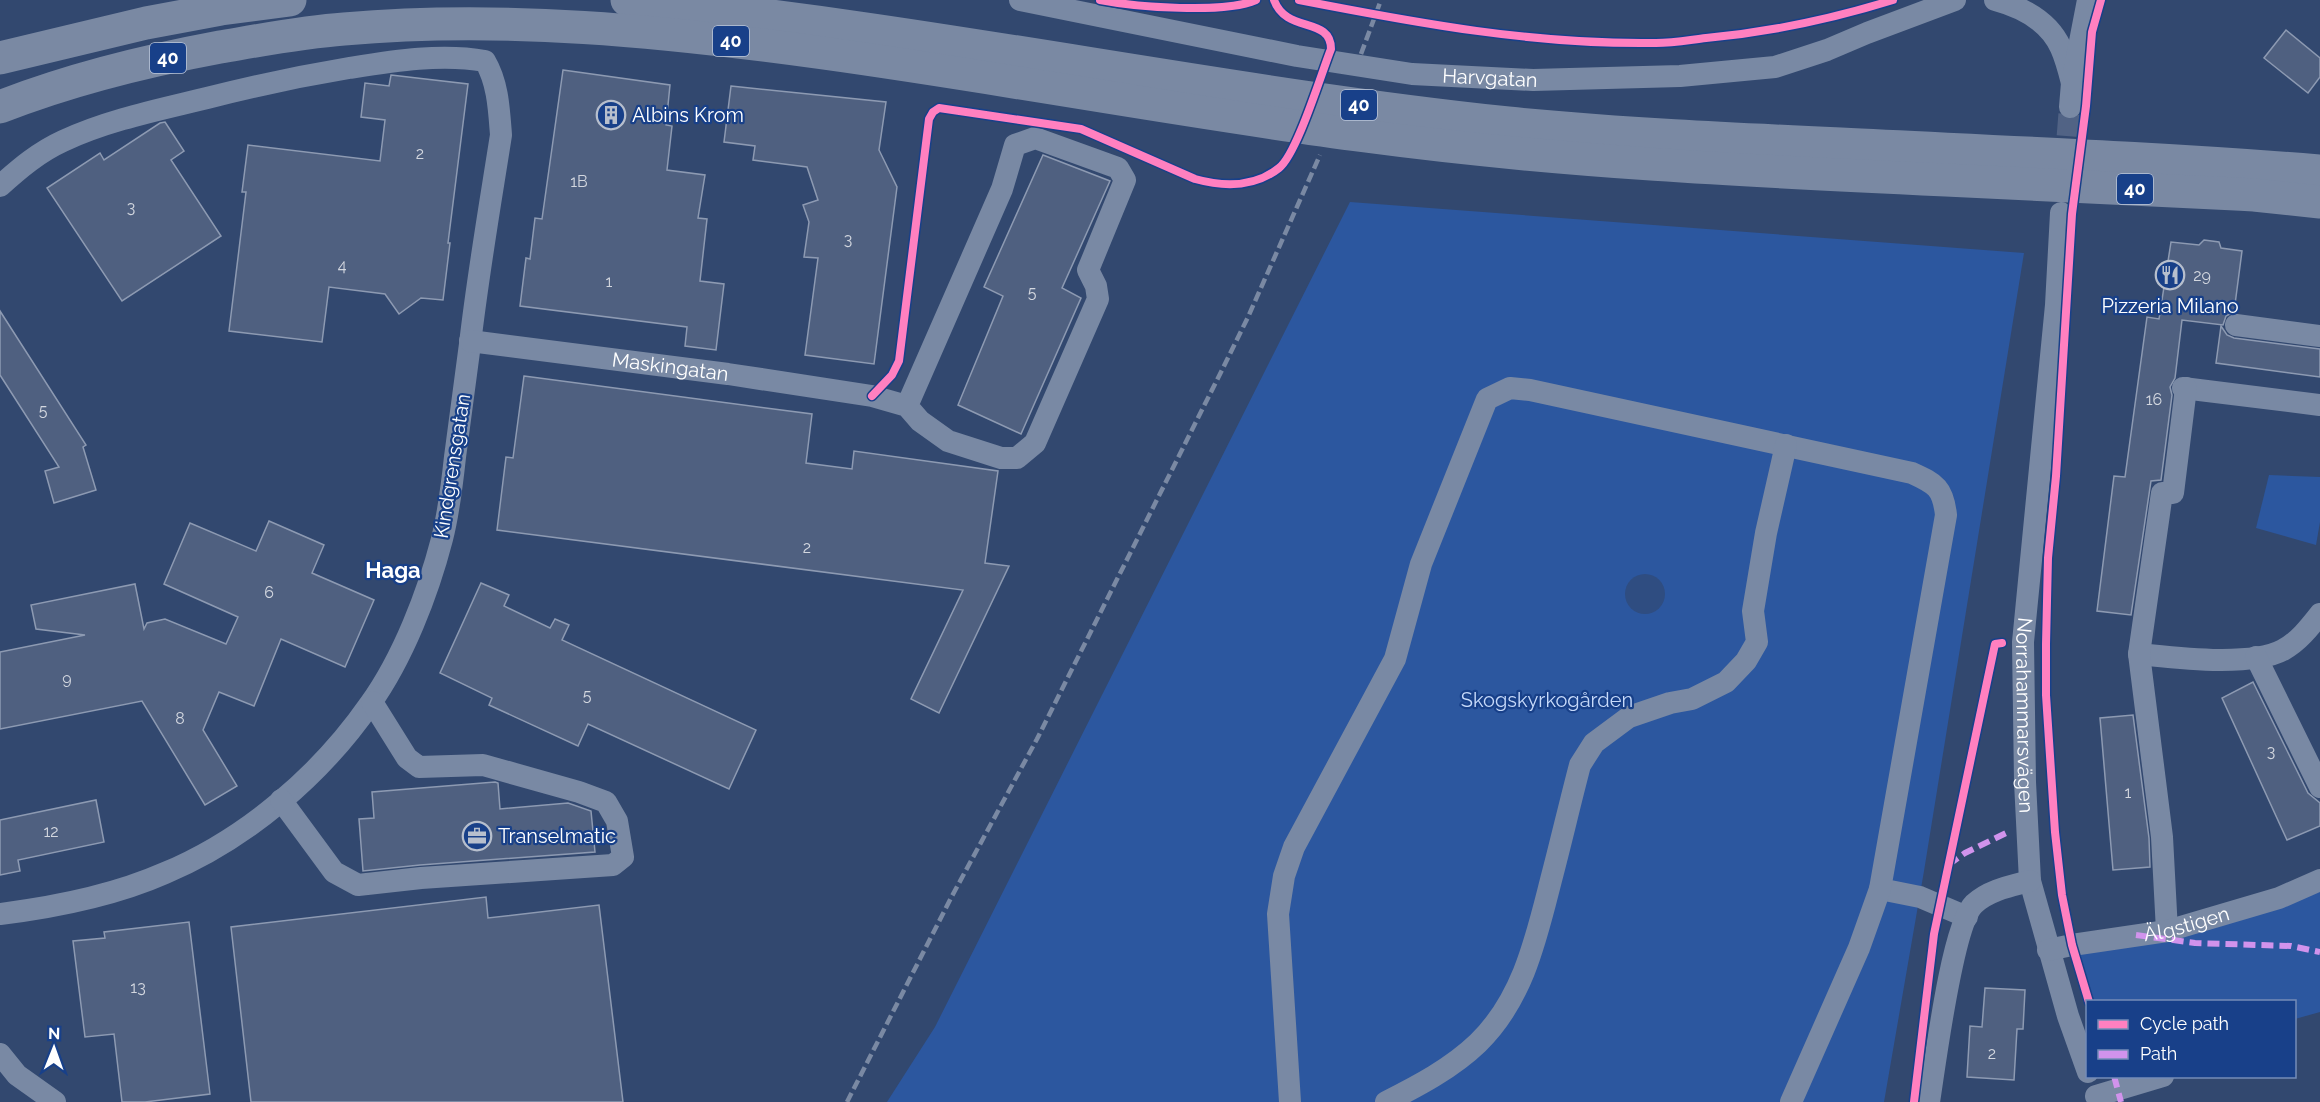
<svg xmlns="http://www.w3.org/2000/svg" width="2320" height="1102" viewBox="0 0 2320 1102" font-family="Raleway,sans-serif">
<style>
.green{fill:#2c579f}
.water{fill:#2f4d81}
.building{fill:#4f6080;stroke:#8d9ab2;stroke-width:1.5}
.lines{fill:none;stroke-linecap:round;stroke-linejoin:round}
.minor-tunnel{stroke:#516385;stroke-width:22;stroke-dasharray:22 11;stroke-linecap:butt}
.minor{stroke:#7989a4;stroke-width:22}
.highway{stroke:#7a89a3;stroke-width:33}
.rail{stroke:#7a89a3;stroke-width:4.5;stroke-dasharray:10 4.5;stroke-linecap:butt}
.quiet{stroke:#d193ec;stroke-width:6;stroke-dasharray:12 6;stroke-linecap:butt}
.cycleway-casing{stroke:#184089;stroke-width:11}
.cycleway{stroke:#ff80c0;stroke-width:8}
.labels{text-anchor:middle;stroke-width:4.5;stroke-linejoin:round;paint-order:stroke}
.number-label{font-size:16px;fill:#d3d7df}
.shield{fill:#184089;stroke:#bac6dc;stroke-width:1.5}
.shield-label{font-size:18px;font-weight:bold;fill:#fff}
.street-label{font-size:20px;fill:#fff;stroke:#184089}
.poi-label{font-size:20px;fill:#fff;stroke:#184089;text-anchor:start}
.park-label{font-size:20px;fill:#c7dafa;stroke:#184089}
.quarter-label{font-size:22px;font-weight:bold;fill:#fff;stroke:#184089}
</style>
<rect width="100%" height="100%" fill="#32486f"/>
<!-- green -->
<g class="green">
<polygon points="1350,202 2024,253 1924,871 1884,1102 887,1102 935,1027"/>
<polygon points="2269,475 2320,477 2320,522 2316,545 2256,528"/>
<polygon points="2320,883 2320,1012 2295,1019 2294,1002 2093,1001 2078,955"/>
</g>
<!-- water -->
<circle class="water" cx="1645" cy="594" r="20"/>
<!-- building -->
<g class="building">
<polygon points="2286,30 2320,58 2320,77 2308,93 2264,58"/>
<polygon points="563,70 670,85 666,125 672,126 667,170 705,175 698,218 707,219 700,281 724,284 716,350 685,346 687,327 520,306 526,258 530,259 535,218 542,219"/>
<polygon points="391,75 468,84 448,243 450,243 443,300 421,298 399,314 385,294 329,287 322,342 229,331 246,192 242,192 248,145 380,161 385,120 361,117 365,83 389,86"/>
<polygon points="731,86 886,102 879,150 897,187 874,364 805,355 818,258 804,257 809,222 803,205 818,200 807,167 753,160 755,146 724,142"/>
<polygon points="165,122 184,151 171,160 221,236 122,301 47,188 100,153 104,160 160,123"/>
<polygon points="1043,155 1110,181 1062,288 1081,298 1021,434 958,405 1003,296 984,287"/>
<polygon points="2204,240 2219,242 2221,248 2242,251 2234,312 2226,316 2223,325 2182,320 2175,378 2170,387 2172,395 2161,480 2151,481 2131,615 2097,611 2114,476 2125,477 2147,317 2159,319 2171,242 2199,245"/>
<polygon points="0,311 86,445 83,447 96,490 54,503 45,471 59,467 0,375"/>
<polygon points="2221,326 2227,335 2234,338 2320,349 2320,377 2216,363"/>
<polygon points="524,376 812,414 806,463 852,469 854,451 998,471 985,563 1009,566 939,713 911,699 963,590 497,530 506,457 513,458"/>
<polygon points="269,521 324,545 312,573 374,600 345,667 281,639 254,706 219,692 203,730 237,786 205,805 142,701 0,729 0,652 85,635 36,629 31,605 135,584 144,629 147,623 165,619 226,644 238,617 164,584 190,523 256,551"/>
<polygon points="481,583 509,595 504,606 550,628 555,619 569,625 562,640 756,730 729,789 588,724 578,746 489,705 492,698 440,673"/>
<polygon points="2253,682 2308,793 2320,803 2320,826 2287,840 2222,698"/>
<polygon points="2133,715 2149,838 2150,867 2113,870 2100,718"/>
<polygon points="495,782 498,783 500,809 568,803 591,811 595,852 420,865 363,871 359,819 374,818 372,792"/>
<polygon points="96,800 104,842 18,860 20,871 0,875 0,820"/>
<polygon points="486,897 488,918 599,905 623,1102 251,1102 231,927"/>
<polygon points="189,922 210,1094 145,1102 122,1102 114,1034 85,1037 73,941 105,938 104,932"/>
<polygon points="1985,988 2025,990 2023,1029 2017,1029 2014,1080 1967,1077 1970,1026 1982,1027"/>
</g>
<g class="lines">
<!-- minor-tunnel -->
<polyline class="minor-tunnel" points="2065,169 2070,107"/>
<!-- minor -->
<g class="minor">
<path id="s1" d="M 1020,0 L 1297,56 L 1412,74 L 1533,80 L 1680,76 L 1775,67 L 1827,50 L 1867,33 L 1955,0"/>
<path d="M 1995,0 C 2021,7 2049,21 2061,48 C 2066,59 2069,71 2072,83"/>
<polyline points="2070,107 2072,83 2088,0"/>
<path d="M 0,186 C 20,168 39,152 63,141 C 108,120 158,110 207,98 C 254,86 301,76 349,68 C 393,61 441,53 485,61 C 498,83 499,109 501,135 C 490,205 478,274 470,344 C 465,382 460,420 455,457 C 452,485 449,512 442,539 C 428,593 403,658 370,704 C 320,776 246,839 165,873 C 113,896 56,907 0,914"/>
<path id="s2" d="M 2061,213 L 2056,305 L 2023,642 L 2025,782 L 2030,881 L 2068,1016 L 2088,1072"/>
<polyline points="2236,325 2320,336"/>
<path id="s3" d="M 470,341 L 728,374 L 872,396 L 907,406 L 920,421 L 948,441 L 1001,458 L 1017,458 L 1035,443 L 1098,299 L 1096,286 L 1088,270 L 1125,180 L 1118,168 L 1035,138 L 1015,145 L 1002,189 L 907,406"/>
<polyline points="2183,388 2320,405"/>
<path d="M 2139,654 C 2174,658 2252,667 2283,650 C 2298,642 2309,628 2320,614"/>
<polyline points="2256,657 2320,787"/>
<polyline points="281,800 334,872 358,885 421,878 613,865 623,857 617,821 606,802 579,792 483,765 419,767 407,758 372,702"/>
<polyline points="1880,889 1920,897 1967,917"/>
<polyline points="2167,931 2162,837 2139,654 2162,493 2173,493 2186,388"/>
<path id="s4" d="M 2048,950 L 2072,945 L 2167,931 L 2279,898 L 2320,880"/>
<polyline points="0,1054 17,1075 55,1102"/>
<polyline points="2096,1096 2163,1076"/>
<path d="M 1290,1102 L 1278,914 L 1284,876 L 1294,847 L 1395,659 L 1421,564 L 1487,399 L 1510,388 L 1530,390 L 1912,473 C 1936,484 1943,488 1946,515 L 1880,889 L 1859,948 L 1791,1102"/>
<path d="M 1386,1102 C 1418,1086 1452,1068 1478,1043 C 1523,999 1536,939 1551,880 C 1561,842 1570,803 1580,765 L 1594,743 L 1629,717 L 1670,703 L 1692,699 L 1726,682 L 1746,661 L 1757,642 L 1753,611 L 1766,533 L 1786,445"/>
<path d="M 1929,1102 C 1935,1065 1952,925 1974,904 C 1989,890 2011,886 2030,881"/>
</g>
<!-- highway -->
<g class="highway">
<path d="M 627,0 C 922,27 1213,92 1508,123 C 1619,134 1730,139 1841,144 C 2001,152 2161,158 2320,171"/>
<polyline points="0,58 146,23 221,9 290,0"/>
<path d="M 0,107 C 71,79 145,61 220,47 C 261,40 303,32 344,29 C 504,15 664,31 823,53 C 1004,78 1183,112 1365,136 C 1558,162 1751,171 1946,180 C 2048,184 2151,190 2254,195 L 2320,202"/>
</g>
<!-- rail -->
<g class="rail">
<polyline points="1361,54 1381,0"/>
<polyline points="847,1102 952,896 1037,739 1222,370 1248,317 1320,155"/>
</g>
<!-- quiet -->
<g class="quiet">
<polyline points="1948,865 1965,853 2006,833"/>
<polyline points="2136,935 2195,943 2291,946 2320,952"/>
<polyline points="2114,1076 2121,1102"/>
</g>
<!-- cycleway casing -->
<g class="cycleway-casing">
<g id="cycleway">
<path d="M 1100,0 C 1136,7 1224,14 1256,0"/>
<path d="M 1299,0 C 1417,23 1535,45 1656,43 C 1673,43 1689,40 1706,38 C 1770,32 1832,19 1893,0"/>
<path d="M 872,396 L 892,375 L 899,361 L 929,119 L 933,112 L 939,108 L 1081,129 L 1195,179 C 1224,187 1255,187 1279,168 C 1297,154 1321,74 1331,49 C 1331,16 1286,34 1274,0"/>
<polyline points="2089,1002 2072,945 2062,895 2055,832 2046,695 2046,644 2048,558 2056,476 2072,214 2086,106 2092,32 2101,0"/>
<polyline points="1914,1102 1934,934 1995,644 2002,643"/>
</g>
</g>
<!-- cycleway -->
<use href="#cycleway" class="cycleway"/>
</g>
<!-- icons -->
<defs>
<g id="building-ring" transform="scale(1.5)"><circle r="9.5" fill="#184089" stroke="#b7bfcd" stroke-width="1.5"/><path d="M-4-6H4V6H1V3H-1V6H-4ZM-2.5-4.3h1.7v1.8h-1.7ZM.8-4.3h1.7v1.8H.8ZM-2.5-1h1.7V.8h-1.7ZM.8-1h1.7V.8H.8Z" fill="#b7bfcd"/></g>
<g id="restaurant-ring" transform="scale(1.5)"><circle r="9.5" fill="#184089" stroke="#b7bfcd" stroke-width="1.5"/><path d="M-5-6h1v4h1v-4h1v4h1v-4h1v5L-1.5 .5V6h-2V.5L-5-1ZM5-6V6H3V1.5H1.5Q1.5-4 5-6Z" fill="#b7bfcd"/></g>
<g id="office-ring" transform="scale(1.5)"><circle r="9.5" fill="#184089" stroke="#b7bfcd" stroke-width="1.5"/><path d="M-6-3h4V-5.5h4V-3h4V5H-6ZM-1-4.5V-3h2v-1.5ZM-6 0V1H6V0Z" fill="#b7bfcd"/></g>
</defs>
<g fill-rule="evenodd">
<use href="#building-ring" x="611" y="115"/>
<use href="#restaurant-ring" x="2170" y="275"/>
<use href="#office-ring" x="477" y="836"/>
</g>
<g class="labels">
<!-- number labels -->
<g class="number-label">
<text x="420" y="159">2</text>
<text x="579" y="187">1B</text>
<text x="131" y="213">3</text>
<text x="848" y="245">3</text>
<text x="342" y="271">4</text>
<text x="2202" y="281">29</text>
<text x="609" y="287">1</text>
<text x="1032" y="298">5</text>
<text x="2154" y="405">16</text>
<text x="43" y="416">5</text>
<text x="807" y="553">2</text>
<text x="269" y="598">6</text>
<text x="67" y="684">9</text>
<text x="587" y="701">5</text>
<text x="180" y="724">8</text>
<text x="2271" y="757">3</text>
<text x="2128" y="798">1</text>
<text x="51" y="837">12</text>
<text x="138" y="993">13</text>
<text x="1992" y="1059">2</text>
</g>
<!-- shield labels -->
<g class="shield">
<rect x="713" y="26" width="36" height="30" rx="4.5"/>
<rect x="150" y="43" width="36" height="30" rx="4.5"/>
<rect x="1341" y="90" width="36" height="30" rx="4.5"/>
<rect x="2117" y="174" width="36" height="30" rx="4.5"/>
</g>
<g class="shield-label">
<text x="731" y="47">40</text>
<text x="168" y="64">40</text>
<text x="1359" y="111">40</text>
<text x="2135" y="195">40</text>
</g>
<!-- street labels -->
<g class="street-label">
<text dy="7" stroke="none"><textPath href="#s1" startOffset="477">Harvgatan</textPath></text>
<text dy="7" stroke="none"><textPath href="#s3" startOffset="202">Maskingatan</textPath></text>
<text transform="translate(452 466) rotate(-81)" y="7">Kindgrensgatan</text>
<text dy="7" stroke="none"><textPath href="#s2" startOffset="504">Norrahammarsvägen</textPath></text>
<text dy="7" stroke="none"><textPath href="#s4" startOffset="141">Älgstigen</textPath></text>
</g>
<!-- poi labels -->
<g class="poi-label">
<text x="632" y="122">Albins Krom</text>
<text x="2170" y="313" text-anchor="middle">Pizzeria Milano</text>
<text x="498" y="843">Transelmatic</text>
</g>
<!-- park labels -->
<g class="park-label">
<text x="1547" y="707">Skogskyrkogården</text>
</g>
<!-- quarter labels -->
<g class="quarter-label">
<text x="393" y="578">Haga</text>
</g>
</g>
<!-- legend -->
<rect x="2086" y="1000" width="210" height="78" fill="#184089" stroke="#748cb8" stroke-width="1.5"/>
<rect x="2098" y="1020" width="30" height="9" fill="#ff80c0" stroke="#748cb8" stroke-width="1.5"/>
<text x="2140" y="1030" font-size="18" fill="#ffffff">Cycle path</text>
<rect x="2098" y="1050" width="30" height="9" fill="#d193ec" stroke="#748cb8" stroke-width="1.5"/>
<text x="2140" y="1060" font-size="18" fill="#ffffff">Path</text>
<!-- north arrow -->
<g transform="translate(54 1048) rotate(1)" stroke="#184089" stroke-width="4.5" paint-order="stroke">
<path d="M0-4.5L10 22L0 15L-10 22Z" fill="#ffffff"/>
<text y="-9" font-size="16" font-weight="bold" text-anchor="middle" fill="#ffffff">N</text>
</g>
</svg>
